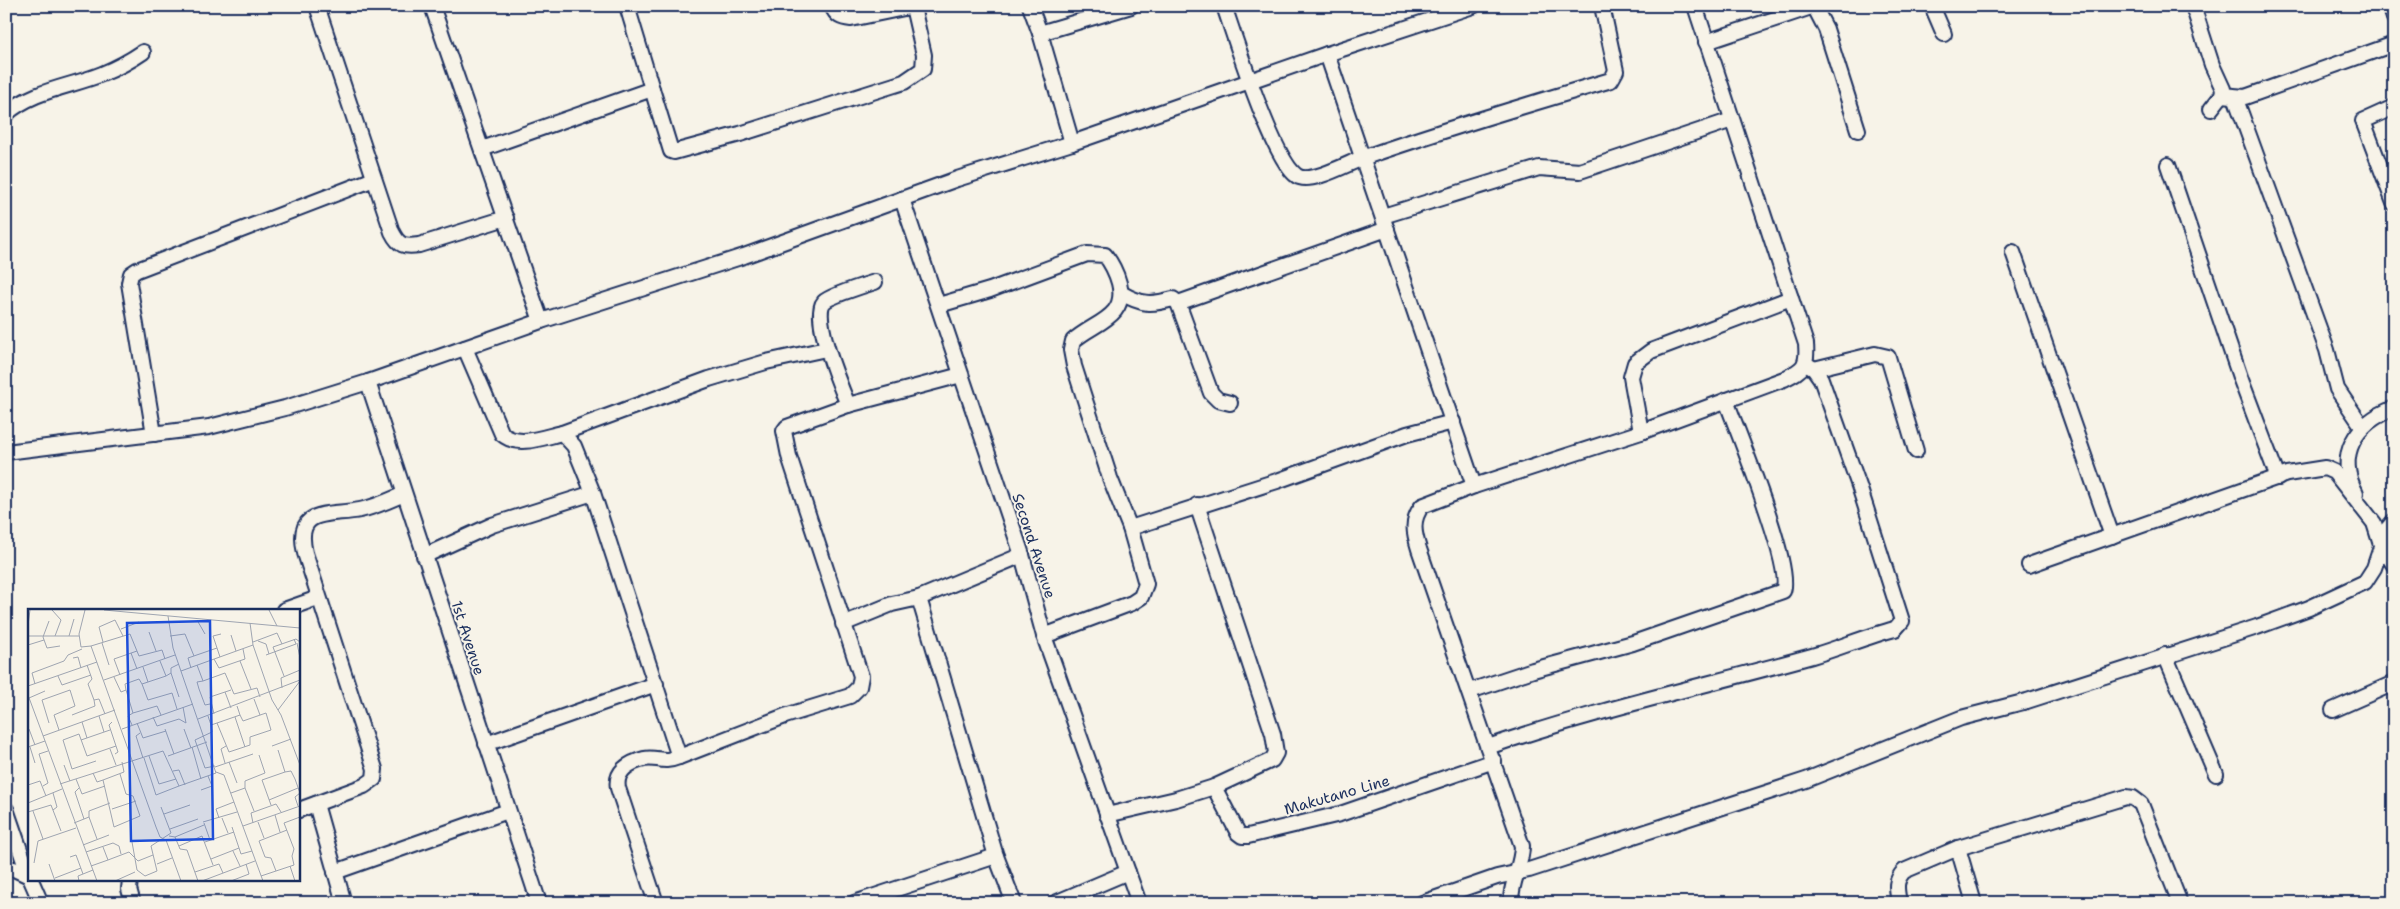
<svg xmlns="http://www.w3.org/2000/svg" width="2400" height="909" viewBox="0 0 2400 909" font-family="'Shantell Sans',sans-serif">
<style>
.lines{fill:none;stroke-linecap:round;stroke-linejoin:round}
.minor-casing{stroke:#1b2f5e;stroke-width:18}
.minor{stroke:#f7f3e8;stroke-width:14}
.labels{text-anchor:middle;stroke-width:4;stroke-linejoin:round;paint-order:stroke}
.street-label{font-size:15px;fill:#1b2f5e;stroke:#f7f3e8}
.inset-road{fill:none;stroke:#9fa5b1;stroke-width:1}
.view{fill:#1d4ed8;fill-opacity:0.15;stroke:#1d4ed8;stroke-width:2.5}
.inset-edge{fill:none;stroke:#1b2f5e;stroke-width:2.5}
</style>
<rect width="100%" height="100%" fill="#f7f3e8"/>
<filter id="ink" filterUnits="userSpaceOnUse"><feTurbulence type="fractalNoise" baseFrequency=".02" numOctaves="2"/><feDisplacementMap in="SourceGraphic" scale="10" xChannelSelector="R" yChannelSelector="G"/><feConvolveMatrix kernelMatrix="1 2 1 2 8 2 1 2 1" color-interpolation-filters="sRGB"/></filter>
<g filter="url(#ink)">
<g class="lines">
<!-- minor casing -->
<g class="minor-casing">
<g id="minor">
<path d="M 317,6 L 392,232 C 399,246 404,247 419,245 L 506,218"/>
<polyline points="432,6 541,321"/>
<path d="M 832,6 C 836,16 841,18 851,19 L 914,6"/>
<polyline points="1030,6 1040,33 1072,143"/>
<path d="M 1224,6 C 1235,38 1273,160 1297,176 C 1311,185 1350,162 1365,157 C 1446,129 1529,104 1611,80 L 1616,71 L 1602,6"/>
<polyline points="1932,6 1944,34"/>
<polyline points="2193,6 2212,65 2223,89 2222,95 2211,109"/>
<polyline points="2390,6 2394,18"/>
<polyline points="1040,33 1131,6"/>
<polyline points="1706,42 1814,6 1826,29 1858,130"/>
<polyline points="1327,54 1474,486"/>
<polyline points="652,89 671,151 674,152 740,134 904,82 923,69 924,55 913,7"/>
<polyline points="2222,95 2245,97 2394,44"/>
<polyline points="2235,97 2327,350 2337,389 2362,426"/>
<polyline points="2394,107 2363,121 2394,203"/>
<path d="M 6,114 C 33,90 70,87 102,74 C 117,68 130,61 143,52"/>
<polyline points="482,149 652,89 627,6"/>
<polyline points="2168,165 2241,380 2278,478"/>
<polyline points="902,199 1022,555 1044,636 1139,903"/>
<polyline points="1383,216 1539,168 1580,171 1732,120"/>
<polyline points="2013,252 2112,536"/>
<path d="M 1121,293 C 1142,305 1151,305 1173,299 L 1178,303 L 1211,393 L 1218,400 L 1230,403"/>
<polyline points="1178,303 1387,229"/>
<path d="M 939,305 L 990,290 L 1087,254 L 1105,255 C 1112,264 1116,272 1119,283 C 1128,318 1094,322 1073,341 L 1071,350 L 1074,366 L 1110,478 L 1130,528 L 1146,584 L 1141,597 L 1132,603 L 1044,636"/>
<path d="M 465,348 L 502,434 C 518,448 544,437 562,433 L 574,446 L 593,493 L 679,757 C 662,764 657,756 644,759 C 628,763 615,772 618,788 L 656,903"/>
<polyline points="1814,369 1875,354 1888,357 1916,451"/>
<polyline points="368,382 539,903"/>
<path d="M 848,405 C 841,388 811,316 824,302 C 830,296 865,285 875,282"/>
<polyline points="1641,432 1631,377 1635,363 1651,351 1791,298"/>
<polyline points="562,433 709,379 766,362 826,349"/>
<polyline points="154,434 129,283 131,274 137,270 374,179"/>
<polyline points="6,452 209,427 285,408 368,382 541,321 744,256 957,179 1072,143 1327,54 1473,6"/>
<path d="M 2356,493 C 2335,454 2356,423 2394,408"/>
<polyline points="1130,528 1277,481 1407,434 1453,422"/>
<polyline points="424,556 492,525 593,493"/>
<polyline points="2029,565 2287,474 2325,468 2334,472 2374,523 2381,545 2394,565"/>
<polyline points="284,610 318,598"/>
<polyline points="843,624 892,604 919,598"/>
<polyline points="2165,655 2216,774"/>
<path d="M 1470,691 L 1533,670 L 1633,643 L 1783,591 C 1794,568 1737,431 1726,400"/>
<polyline points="2333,710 2394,683"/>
<polyline points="486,744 656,684"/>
<path d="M 1488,747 C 1595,710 1704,686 1812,656 C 1840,648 1867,636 1895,629 L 1902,621 L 1859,486 L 1821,379 L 1814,369 L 1806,364"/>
<polyline points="679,757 785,716 850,696 859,687 861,676 789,456 784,431 787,427 848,405 961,375"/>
<polyline points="1214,787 1238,833 1242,836 1248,836 1340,814 1494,761"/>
<polyline points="316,804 344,903"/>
<polyline points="6,809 29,876"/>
<path d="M 299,810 L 364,786 L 374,779 L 375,769 L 305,553 C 294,507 328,516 360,510 C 376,507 390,500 404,494"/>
<polyline points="1107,815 1176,799 1214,787 1272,760 1276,753 1273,734 1197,505"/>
<polyline points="1958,848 1974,903"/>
<polyline points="6,869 14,869 29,876"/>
<polyline points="335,872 508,811"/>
<polyline points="31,880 41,903"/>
<polyline points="130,880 129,889 133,903"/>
<polyline points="854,903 996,856"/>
<polyline points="1014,903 996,856 919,598 1022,555"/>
<polyline points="1055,903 1128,872"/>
<polyline points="1422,903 1497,877 1529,870 1806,780 1961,718 2027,701 2257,627 2309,608 2365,582 2374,568 2387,529 2394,521"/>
<path d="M 1511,903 C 1510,883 1522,866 1522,846 L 1419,549 C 1414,533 1411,520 1422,506 L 1474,486 L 1641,432 L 1784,379 C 1803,369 1808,367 1806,344 L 1695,6"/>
<path d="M 1899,903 C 1897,890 1894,881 1904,871 L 1958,848 L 2126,797 L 2133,798 L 2141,804 L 2180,903"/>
</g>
</g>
<!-- minor -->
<use href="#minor" class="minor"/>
</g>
</g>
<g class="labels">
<!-- street labels -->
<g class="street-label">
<text transform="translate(1034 546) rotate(72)" y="5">Second Avenue</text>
<text transform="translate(468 638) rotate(72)" y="5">1st Avenue</text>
<text transform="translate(1337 795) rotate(-16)" y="5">Makutano Line</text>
</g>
</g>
<!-- overview -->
<g transform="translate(28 609)">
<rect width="272" height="272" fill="#f7f3e8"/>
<path class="inset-road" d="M 24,1 L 33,11 L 27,27M 57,1 L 51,25 L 53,38 L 63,37 L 128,218 L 132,228 L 138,231 L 153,272M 76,1 L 272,19M 241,1 L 249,17M 169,11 L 177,25M 21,12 L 15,28 L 19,39 L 32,37M 222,14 L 225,36 L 244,91 L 253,106 L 272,156M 0,16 L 2,1M 93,20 L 111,13M 121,23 L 128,42M 203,26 L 208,42M 0,27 L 51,27M 41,27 L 46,10M 142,27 L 157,25 L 166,47M 230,32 L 238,35 L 241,45M 75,33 L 71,18 L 87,11 L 95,27M 225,33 L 249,24 L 254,35M 74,34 L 81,56M 269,34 L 272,49M 0,36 L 16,31M 63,37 L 102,25 L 111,47 L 134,41 L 137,50M 103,44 L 109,60M 238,46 L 268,35 L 266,30M 192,48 L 185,27 L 193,25M 45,49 L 50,48 L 53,59M 186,50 L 191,59 L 217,50 L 215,40M 132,52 L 138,67M 212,52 L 223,80M 59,56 L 64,70 L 60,75 L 66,91 L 71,90 L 77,105M 169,56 L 175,72 L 197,64 L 206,85 L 229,79 L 232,88M 115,58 L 120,73M 163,59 L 160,49 L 189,39M 153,62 L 225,36M 143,64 L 151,88M 92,66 L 86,50 L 109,42M 30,67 L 34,76 L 63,66M 256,67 L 245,38 L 268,30 L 272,33M 86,68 L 93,83 L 98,81 L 97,75 L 111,70 L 114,75 L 138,67 L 143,64 L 143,59 L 151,55M 76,71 L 147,46M 175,72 L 169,73 L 171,80 L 177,96 L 182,95M 7,75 L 4,64 L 36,52 L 40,46 L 54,40M 114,75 L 120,91 L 144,84 L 149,100M 0,77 L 69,53M 254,79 L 253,69 L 272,61M 98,81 L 105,104M 197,83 L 203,99M 0,86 L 69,272M 1,89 L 17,82M 226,90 L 232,106M 250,101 L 272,72M 186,105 L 182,88 L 203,81M 44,106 L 67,97 L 66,91M 71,107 L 76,123M 180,107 L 183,116 L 189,114 L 212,106 L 209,97M 125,108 L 129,117 L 151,110 L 158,114 L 155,98M 207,108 L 217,138M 170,110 L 272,71M 54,113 L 59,129M 84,113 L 81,116 L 90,143 L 87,145M 21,114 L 14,91 L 42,81 L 47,97 L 26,106 L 31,121M 109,114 L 115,129 L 138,122M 189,114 L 201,143 L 222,136 L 222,128 L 243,121 L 238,104 L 215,112 L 212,106M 104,116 L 100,107 L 105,104 L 129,97 L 133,106M 183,116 L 184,123 L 167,131 L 177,159 L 187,157M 1,120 L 7,136M 94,120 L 165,95M 137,120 L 146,145M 156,120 L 163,139M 112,124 L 108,127 L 115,149M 15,127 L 87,101M 53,131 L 82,121M 244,137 L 263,130M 0,138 L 17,132M 2,138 L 7,154M 164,138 L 173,170M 82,140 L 88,156M 121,147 L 131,175 L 148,170M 140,147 L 179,133M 116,149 L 128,186 L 151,177M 68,152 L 44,160 L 35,131 L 51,125 L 59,147 L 88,137M 201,153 L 209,174M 197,154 L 193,140 L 198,137M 36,156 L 42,172M 187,158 L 225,145M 145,162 L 151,161 L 157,176M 188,163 L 196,166 L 235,272M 257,163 L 263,162 L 267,170 L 272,184 L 267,188 L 270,197M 65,164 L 69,173 L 75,171 L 96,163 L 94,153M 48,170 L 54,185 L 77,177M 75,171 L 86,218 L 112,207 L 105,187 L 98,185 L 92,165M 234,171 L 257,163 L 250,141M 234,171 L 243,196M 32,175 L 135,142 L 151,177 L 188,164 L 145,39 L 140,7M 0,176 L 12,172 L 18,187M 15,177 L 20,174 L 11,145 L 20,142M 51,179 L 47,183 L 56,210M 217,179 L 217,172 L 237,164 L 231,146M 173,181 L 184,177 L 180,167M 203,184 L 217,179 L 226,202M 241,191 L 270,179M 0,194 L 34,180M 84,200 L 108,192M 25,201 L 29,198 L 25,184M 5,202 L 15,230M 0,203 L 23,196 L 33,222M 136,205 L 162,196M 247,206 L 252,223M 61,208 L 69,230M 191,209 L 188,200 L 206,193M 194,209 L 200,224M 175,213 L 209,203M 230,213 L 236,229M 46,214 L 61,208 L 61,202 L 82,194M 176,214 L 182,231M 225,214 L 223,204 L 248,195 L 253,203M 215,217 L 272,197M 204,218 L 213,245 L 224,242M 142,220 L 170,210M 141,227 L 147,228 L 152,240 L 159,241 L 170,272M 147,228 L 176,216M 104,233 L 109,261 L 117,267 L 129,262 L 123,237 L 143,224 L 133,198M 177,233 L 206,223M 55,236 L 81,226M 151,237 L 174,227 L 185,256M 75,238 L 80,251 L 101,243 L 110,252 L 125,246M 205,242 L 212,257M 58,243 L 85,234 L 91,237 L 93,245M 42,248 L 48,246 L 55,265M 183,250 L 211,239M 6,254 L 10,232 L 48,219M 21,255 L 27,272M 129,255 L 144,249M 63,257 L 80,251M 262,257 L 267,272M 248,262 L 243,249 L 237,248 L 231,232 L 259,221M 167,263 L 191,255 L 195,264M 233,267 L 266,256 L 264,247 L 266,240 L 256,214 L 272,208M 27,269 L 53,259M 51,272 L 50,267 L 65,261M 87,272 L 107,263M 174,272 L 227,252M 203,272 L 221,265 L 218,255"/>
<path class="view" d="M 182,12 L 185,230 L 103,232 L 99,14 Z"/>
<rect width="272" height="272" class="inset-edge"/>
</g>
<!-- margin -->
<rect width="2400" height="909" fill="none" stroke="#f7f3e8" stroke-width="25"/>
<rect x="12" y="12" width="2375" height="884" fill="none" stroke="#1b2f5e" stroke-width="2" filter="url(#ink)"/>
</svg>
